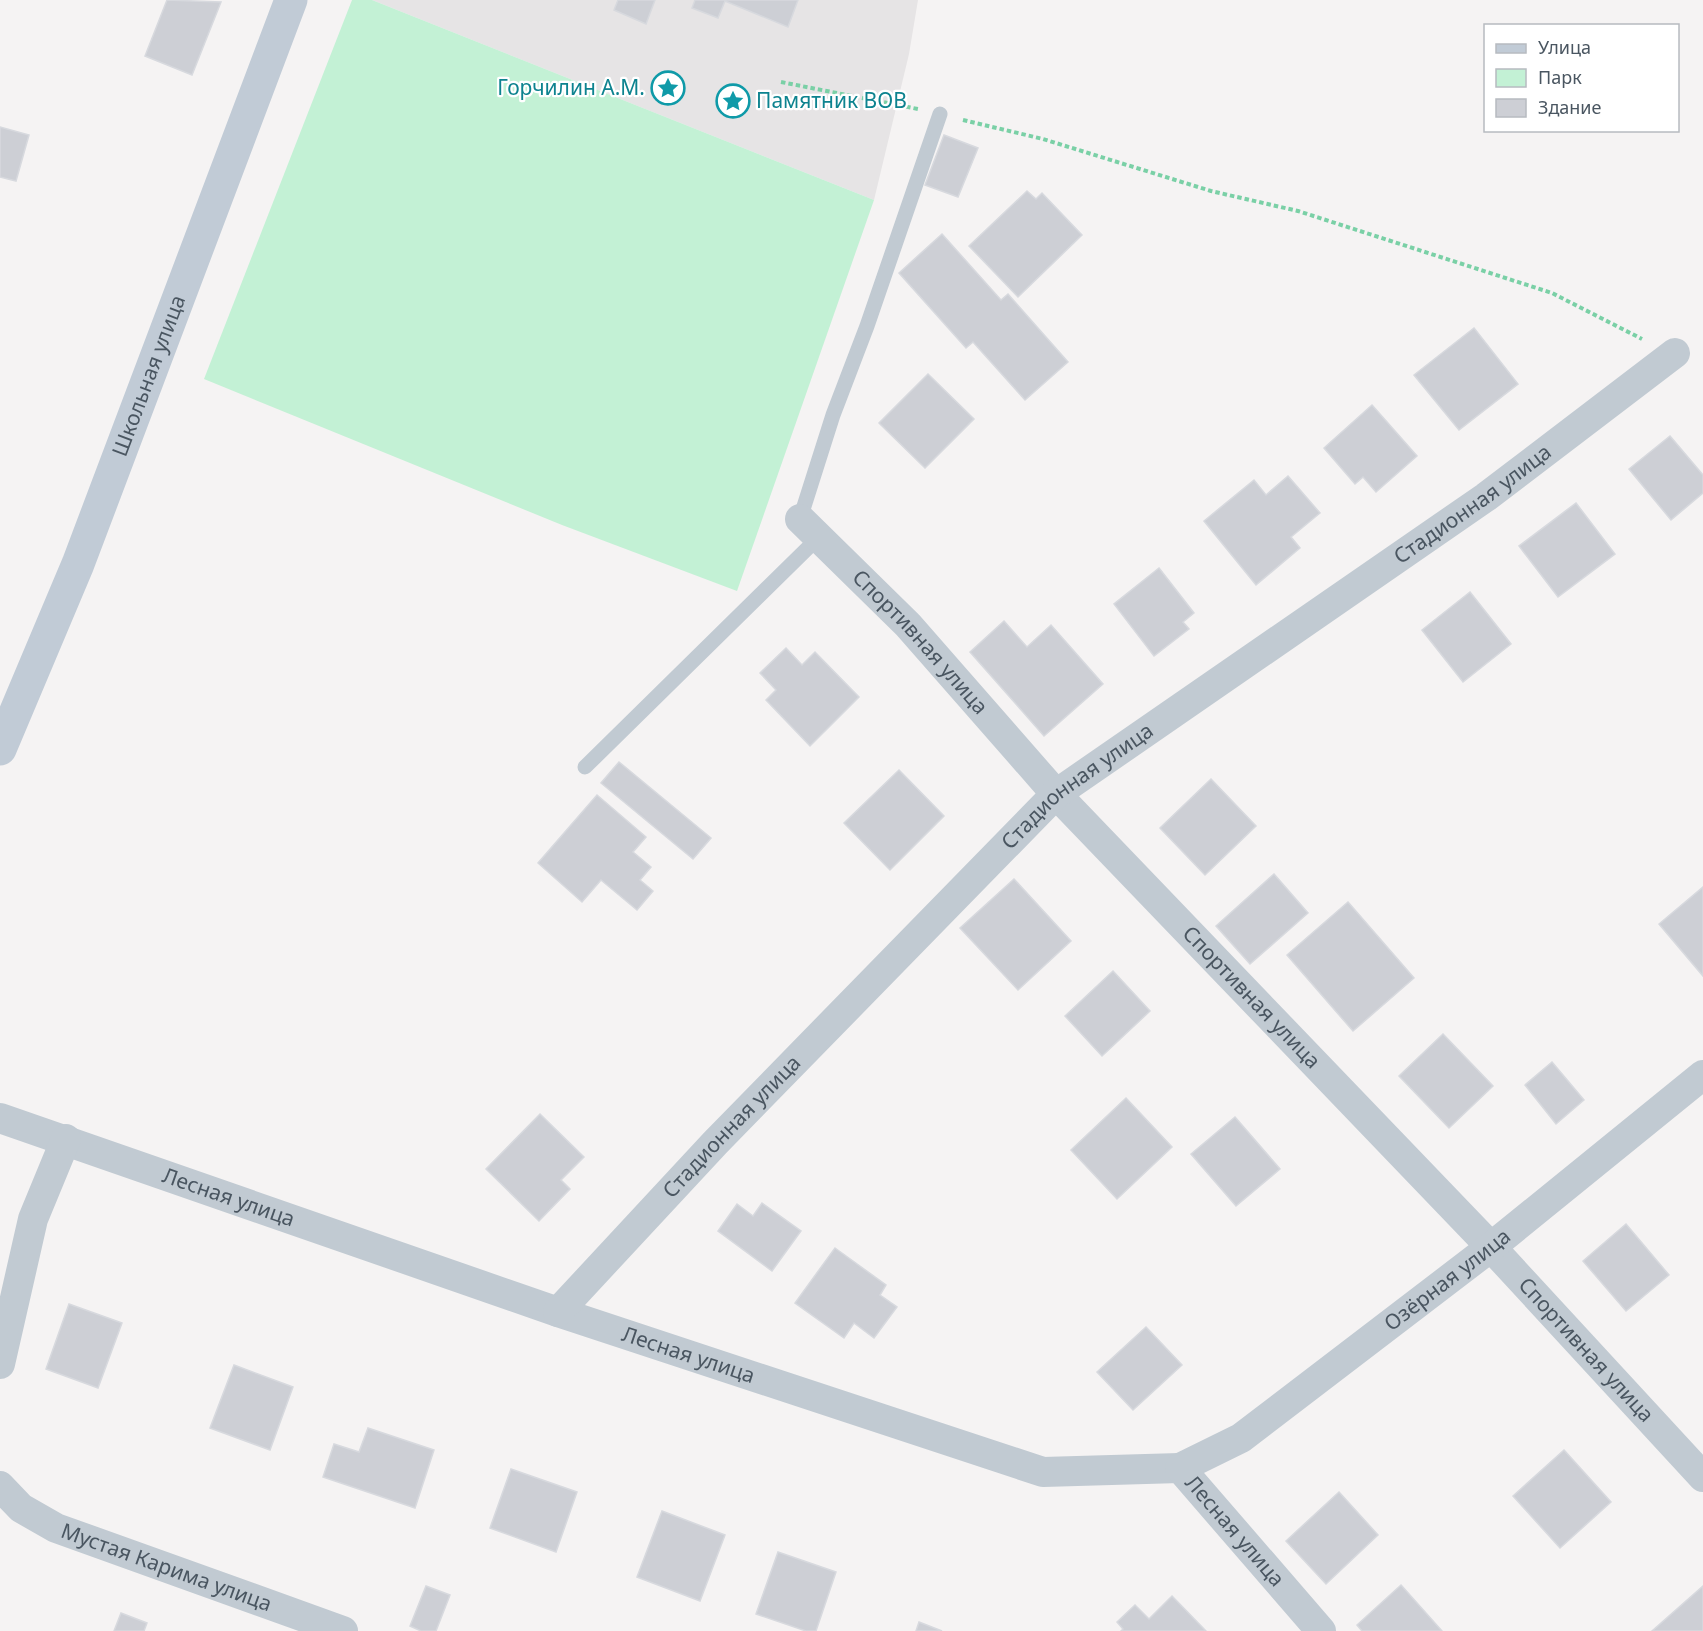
<svg xmlns="http://www.w3.org/2000/svg" width="1703" height="1631" viewBox="0 0 1703 1631" font-family="'Noto Sans',sans-serif">
<style>
.education{fill:#e6e4e5}
.green{fill:#c3f1d5}
.building{fill:#cdcfd5;stroke:#d7d9de;stroke-width:1.5}
.lines{fill:none;stroke-linecap:round;stroke-linejoin:round}
.path{stroke:#7ad0a6;stroke-width:4;stroke-dasharray:4.5 3;stroke-linecap:butt}
.lane{stroke:#c1cad2;stroke-width:15}
.street{stroke:#c1cad2;stroke-width:30}
.secondary{stroke:#c1cbd6;stroke-width:33}
.labels{text-anchor:middle;stroke-width:4.5;stroke-linejoin:round;paint-order:stroke}
.culture-label{font-size:21px;fill:#0d838f;stroke:#fff;text-anchor:end}
.street-label{font-size:21px;fill:#4a5661;stroke:#fff}
</style>
<rect width="100%" height="100%" fill="#f5f3f3"/>
<!-- education -->
<polygon class="education" points="372,0 918,0 909,54 874,200"/>
<!-- green -->
<polygon class="green" points="352,0 372,0 874,200 737,591 562,525 204,379"/>
<!-- building -->
<g class="building">
<polygon points="167,0 221,2 192,75 145,56"/>
<polygon points="618,0 655,0 646,24 614,10"/>
<polygon points="695,0 798,0 788,27 725,1 718,18 692,8"/>
<polygon points="0,127 29,135 16,181 0,177"/>
<polygon points="944,135 978,148 958,197 925,185"/>
<polygon points="1027,191 1036,199 1042,193 1082,235 1018,297 969,246"/>
<polygon points="942,234 1001,300 1008,294 1068,362 1025,400 973,342 966,348 899,273"/>
<polygon points="1474,328 1518,384 1459,430 1414,375"/>
<polygon points="928,374 974,419 925,468 879,423"/>
<polygon points="1372,405 1417,456 1376,492 1363,477 1355,484 1324,448"/>
<polygon points="1670,436 1703,475 1703,493 1671,520 1629,469"/>
<polygon points="1288,476 1320,513 1291,537 1300,548 1256,585 1204,521 1254,480 1266,495"/>
<polygon points="1576,503 1615,554 1558,597 1519,546"/>
<polygon points="1159,568 1194,613 1183,622 1189,629 1154,656 1114,604"/>
<polygon points="1470,592 1511,644 1463,682 1422,630"/>
<polygon points="1004,621 1027,647 1051,625 1103,684 1044,736 970,652"/>
<polygon points="786,648 802,665 815,652 859,697 810,746 766,700 776,690 760,673"/>
<polygon points="619,762 711,838 693,859 601,783"/>
<polygon points="899,770 944,816 890,870 844,823"/>
<polygon points="1211,779 1256,826 1205,875 1160,828"/>
<polygon points="597,795 646,837 633,852 651,867 640,880 653,891 637,910 601,880 582,902 538,863"/>
<polygon points="1274,874 1308,913 1250,964 1216,926"/>
<polygon points="1014,879 1071,941 1018,990 960,928"/>
<polygon points="1703,887 1703,976 1659,924"/>
<polygon points="1348,902 1414,978 1353,1031 1287,955"/>
<polygon points="1113,971 1150,1011 1102,1056 1065,1016"/>
<polygon points="1443,1034 1493,1086 1449,1128 1399,1076"/>
<polygon points="1552,1062 1584,1100 1556,1124 1525,1085"/>
<polygon points="1126,1098 1172,1147 1117,1199 1071,1150"/>
<polygon points="540,1114 584,1157 561,1180 570,1189 539,1221 486,1169"/>
<polygon points="1235,1117 1280,1169 1236,1206 1191,1154"/>
<polygon points="762,1203 801,1231 772,1271 718,1231 737,1204 753,1216"/>
<polygon points="1626,1224 1669,1275 1626,1311 1583,1261"/>
<polygon points="835,1248 886,1285 880,1295 897,1307 874,1338 854,1323 844,1338 795,1303"/>
<polygon points="69,1304 122,1323 98,1388 46,1369"/>
<polygon points="1146,1327 1182,1365 1133,1410 1097,1372"/>
<polygon points="234,1365 293,1387 270,1450 210,1428"/>
<polygon points="368,1428 434,1450 415,1508 323,1477 334,1444 359,1452"/>
<polygon points="1564,1450 1611,1502 1560,1548 1513,1496"/>
<polygon points="511,1469 577,1492 556,1552 490,1528"/>
<polygon points="1339,1492 1378,1535 1326,1584 1286,1541"/>
<polygon points="662,1511 725,1535 700,1601 637,1577"/>
<polygon points="778,1552 836,1572 816,1631 806,1631 756,1614"/>
<polygon points="1401,1585 1442,1631 1362,1631 1357,1625"/>
<polygon points="426,1586 450,1595 436,1631 421,1631 410,1626"/>
<polygon points="1703,1586 1703,1631 1652,1631"/>
<polygon points="1172,1596 1206,1631 1121,1631 1123,1629 1117,1622 1135,1605 1149,1619"/>
<polygon points="121,1613 147,1623 144,1631 114,1631"/>
<polygon points="919,1622 942,1631 916,1631"/>
</g>
<g class="lines">
<!-- path -->
<g class="path">
<polyline points="781,82 918,109"/>
<polyline points="963,120 1043,139 1211,191 1298,211 1552,293 1642,339"/>
</g>
<!-- lane -->
<g class="lane">
<polyline points="800,519 833,415 867,326 940,114"/>
<polyline points="585,767 820,536"/>
</g>
<!-- street -->
<g class="street">
<path id="s1" d="M 800,519 L 908,625 L 1056,794 L 1491,1247 L 1703,1477"/>
<path id="s2" d="M 0,1118 L 558,1312 L 1043,1472 L 1180,1468 L 1321,1631"/>
<path id="s3" d="M 558,1312 L 715,1143 L 1056,794 L 1486,497 L 1675,353"/>
<polyline points="0,1364 33,1219 66,1139"/>
<path id="s4" d="M 1180,1468 L 1241,1438 L 1491,1247 L 1703,1075"/>
<path id="s5" d="M 0,1486 L 21,1508 L 56,1528 L 343,1631"/>
</g>
<!-- secondary -->
<path class="secondary" id="s6" d="M 0,749 L 78,564 L 291,0"/>
</g>
<!-- icons -->
<defs>
<g id="sight-ring" transform="scale(1.725)"><circle r="9.5" fill="#fff" stroke="#0f9aa8" stroke-width="1.5"/><path d="M0-6L1.8-2.2L6-1.7L2.9 1.2L3.7 5.4L0 3.3L-3.7 5.4L-2.9 1.2L-6-1.7L-1.8-2.2Z" fill="#0f9aa8"/></g>
</defs>
<g fill-rule="evenodd">
<use href="#sight-ring" x="668" y="88"/>
<use href="#sight-ring" x="733" y="101"/>
</g>
<g class="labels">
<!-- culture labels -->
<g class="culture-label">
<text x="645" y="95">Горчилин А.М.</text>
<text x="756" y="108" text-anchor="start">Памятник ВОВ</text>
</g>
<!-- street labels -->
<g class="street-label">
<text dy="7" stroke="none"><textPath href="#s6" startOffset="402">Школьная улица</textPath></text>
<text dy="7" stroke="none"><textPath href="#s3" startOffset="1226">Стадионная улица</textPath></text>
<text dy="7" stroke="none"><textPath href="#s1" startOffset="172">Спортивная улица</textPath></text>
<text dy="7" stroke="none"><textPath href="#s3" startOffset="740">Стадионная улица</textPath></text>
<text dy="7" stroke="none"><textPath href="#s1" startOffset="658">Спортивная улица</textPath></text>
<text dy="7" stroke="none"><textPath href="#s3" startOffset="254">Стадионная улица</textPath></text>
<text dy="7" stroke="none"><textPath href="#s2" startOffset="242">Лесная улица</textPath></text>
<text dy="7" stroke="none"><textPath href="#s4" startOffset="328">Озёрная улица</textPath></text>
<text dy="7" stroke="none"><textPath href="#s1" startOffset="1144">Спортивная улица</textPath></text>
<text dy="7" stroke="none"><textPath href="#s2" startOffset="728">Лесная улица</textPath></text>
<text dy="7" stroke="none"><textPath href="#s2" startOffset="1322">Лесная улица</textPath></text>
<text dy="7" stroke="none"><textPath href="#s5" startOffset="188">Мустая Карима улица</textPath></text>
</g>
</g>
<!-- legend -->
<rect x="1484" y="24" width="195" height="108" fill="#ffffff" stroke="#b7bbc0" stroke-width="1.5"/>
<rect x="1496" y="44" width="30" height="9" fill="#c1cbd6" stroke="#b7bbc0" stroke-width="1.5"/>
<text x="1538" y="54" font-size="18" fill="#4a5661">Улица</text>
<rect x="1496" y="69" width="30" height="18" fill="#c3f1d5" stroke="#b7bbc0" stroke-width="1.5"/>
<text x="1538" y="84" font-size="18" fill="#4a5661">Парк</text>
<rect x="1496" y="99" width="30" height="18" fill="#cdcfd5" stroke="#b7bbc0" stroke-width="1.5"/>
<text x="1538" y="114" font-size="18" fill="#4a5661">Здание</text>
</svg>
